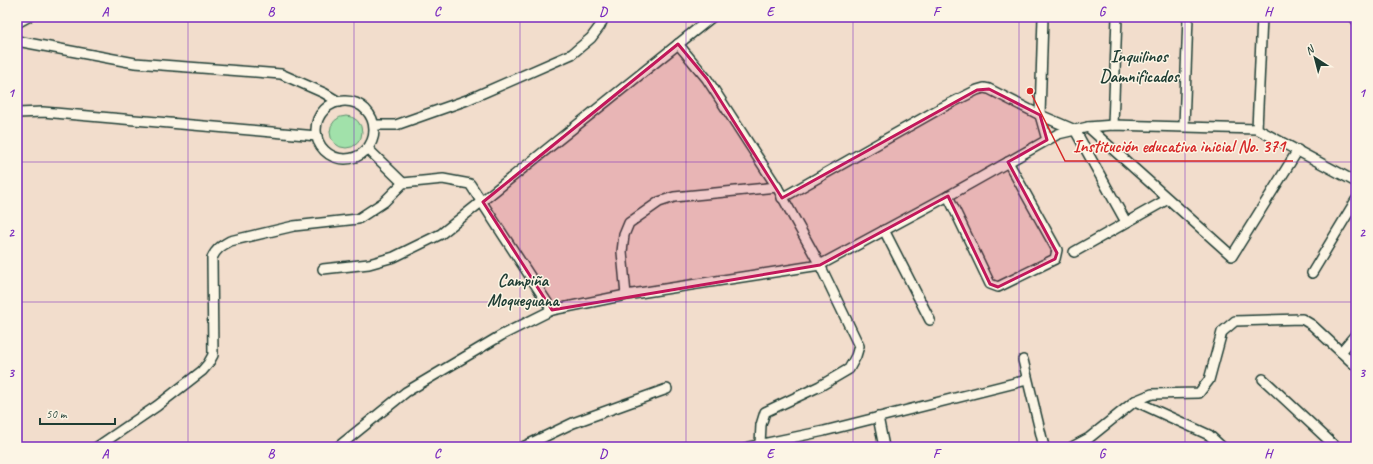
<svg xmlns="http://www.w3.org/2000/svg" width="1373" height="464" viewBox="0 0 1373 464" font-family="Caveat,sans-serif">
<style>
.green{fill:#a1e1aa;stroke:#608f6f}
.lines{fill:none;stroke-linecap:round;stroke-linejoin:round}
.street-casing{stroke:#1f3d34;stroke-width:12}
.street{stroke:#fcf5e5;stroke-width:9}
.marked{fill:#c2185b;fill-opacity:0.2;stroke:#c2185b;stroke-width:3;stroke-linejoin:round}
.grid{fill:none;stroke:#7b2cbf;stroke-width:1;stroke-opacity:0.55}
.labels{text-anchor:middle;stroke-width:3;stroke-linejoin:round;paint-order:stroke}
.neighbourhood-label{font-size:17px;font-weight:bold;fill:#1f3d34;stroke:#fcf5e5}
.leader{fill:none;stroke:#d62828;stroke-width:1.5}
.callout-dot{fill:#d62828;stroke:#fcf5e5;stroke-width:1.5}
.callout-label{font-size:17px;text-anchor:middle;font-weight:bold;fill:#d62828;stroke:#fcf5e5;stroke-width:3;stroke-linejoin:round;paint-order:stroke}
.neatline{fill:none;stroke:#7b2cbf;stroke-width:1.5}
.grid-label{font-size:13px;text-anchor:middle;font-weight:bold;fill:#7b2cbf}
</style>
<rect width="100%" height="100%" fill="#f2ddcc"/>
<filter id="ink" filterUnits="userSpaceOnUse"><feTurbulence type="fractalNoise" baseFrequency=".025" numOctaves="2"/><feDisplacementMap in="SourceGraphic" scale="8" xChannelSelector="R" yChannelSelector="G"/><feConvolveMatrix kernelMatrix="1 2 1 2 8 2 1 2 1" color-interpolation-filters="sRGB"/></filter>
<g filter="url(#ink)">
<!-- green -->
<circle class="green" cx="346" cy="132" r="16"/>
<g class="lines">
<!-- street casing -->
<g class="street-casing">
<g id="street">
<polyline points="1043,17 1040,115 1047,140"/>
<polyline points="1355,17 1356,20"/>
<polyline points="17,23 28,17"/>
<polyline points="17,41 135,63 281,74 324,93 339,102"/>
<polyline points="678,44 707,79 777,187 820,265 859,346 856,356 849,369 820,386 765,412 761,425 760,444"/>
<circle cx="345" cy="130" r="29"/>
<polyline points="17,113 43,112 317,136"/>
<polyline points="374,125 396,125 467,100 572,54 591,38 600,26 604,17"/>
<polyline points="1113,125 1117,17"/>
<polyline points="1184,126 1188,17"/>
<polyline points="1088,127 1232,256 1298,150"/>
<polyline points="1257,129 1262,17"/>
<polyline points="368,149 403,183"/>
<polyline points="948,196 990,284 998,287 1055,259 1057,250 1008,162"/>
<polyline points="782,198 941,108 977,90 984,88 989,89 1040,115 1075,130 1126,222"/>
<polyline points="884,230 930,320"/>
<polyline points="1074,252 1168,199"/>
<polyline points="323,269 369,264 394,257 441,234 712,17"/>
<polyline points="1312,273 1356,200"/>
<polyline points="626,295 622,252 624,235 629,223 659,202 674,197 777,187"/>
<polyline points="1341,352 1356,334"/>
<polyline points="1023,360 1044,447"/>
<polyline points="1263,379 1336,447"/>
<polyline points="1135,401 1209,435 1222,447"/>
<polyline points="878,417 884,447"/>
<path d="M 97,447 L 157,406 L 202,371 L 208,364 L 213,355 L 212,258 C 216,249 221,246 230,241 L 294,226 L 358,219 L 384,202 L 403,183 L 443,179 L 470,184 L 552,310"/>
<polyline points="338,447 406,392 502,335 552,310 626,295 820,265 948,196 1058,134 1088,127 1113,125 1257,129 1356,182"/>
<polyline points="523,447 573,423 667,389"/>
<polyline points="748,447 824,431 1027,380"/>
<polyline points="1072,447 1089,438 1135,401 1152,394 1199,393 1209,380 1222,332 1235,321 1302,319 1312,325 1356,366"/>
</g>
</g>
<!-- street -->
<use href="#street" class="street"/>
</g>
</g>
<!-- marked area -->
<path class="marked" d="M 678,44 L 707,79 L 782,198 L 977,90 L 989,89 L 1040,115 L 1047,140 L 1008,162 L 1057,253 L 1055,259 L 998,287 L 990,284 L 948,196 L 820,265 L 552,310 L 483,202 Z"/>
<!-- grid -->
<path class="grid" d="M 188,17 L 188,447M 354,17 L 354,447M 520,17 L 520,447M 686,17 L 686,447M 853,17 L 853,447M 1019,17 L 1019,447M 1185,17 L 1185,447M 17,162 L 1356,162M 17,302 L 1356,302"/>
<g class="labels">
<!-- neighbourhood labels -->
<g class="neighbourhood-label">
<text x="1139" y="62">Inquilinos<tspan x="1139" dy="20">Damnificados</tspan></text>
<text x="523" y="286">Campiña<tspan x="523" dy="20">Moqueguana</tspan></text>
</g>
</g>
<!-- callouts -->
<path class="leader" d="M1030 91L1065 161H1293"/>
<circle class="callout-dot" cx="1030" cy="91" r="4"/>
<g class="callout-label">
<text x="1179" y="152">Institución educativa inicial No. 371</text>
</g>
<!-- margin -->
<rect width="1373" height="464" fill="none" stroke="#fcf5e5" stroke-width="44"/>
<!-- north arrow -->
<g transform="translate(1315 58) rotate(324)" stroke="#fcf5e5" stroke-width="3" paint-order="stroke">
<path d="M0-3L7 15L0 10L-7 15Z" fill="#1f3d34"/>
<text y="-6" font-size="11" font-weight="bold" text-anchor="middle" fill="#1f3d34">N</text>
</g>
<!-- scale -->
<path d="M40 418v6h75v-6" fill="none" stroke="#1f3d34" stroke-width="2"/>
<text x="46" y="418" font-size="12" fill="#1f3d34" stroke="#fcf5e5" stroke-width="3" paint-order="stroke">50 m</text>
<rect x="22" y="22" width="1329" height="420" class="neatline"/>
<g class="grid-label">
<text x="105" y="16">A</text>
<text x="271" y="16">B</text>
<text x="437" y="16">C</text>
<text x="603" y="16">D</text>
<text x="770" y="16">E</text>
<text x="936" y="16">F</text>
<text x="1102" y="16">G</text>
<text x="1268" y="16">H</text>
<text x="11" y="97">1</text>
<text x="1362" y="97">1</text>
<text x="11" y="237">2</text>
<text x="1362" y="237">2</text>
<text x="11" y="377">3</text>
<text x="1362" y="377">3</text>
<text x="105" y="458">A</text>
<text x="271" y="458">B</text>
<text x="437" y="458">C</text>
<text x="603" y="458">D</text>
<text x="770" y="458">E</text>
<text x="936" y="458">F</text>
<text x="1102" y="458">G</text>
<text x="1268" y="458">H</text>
</g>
</svg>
